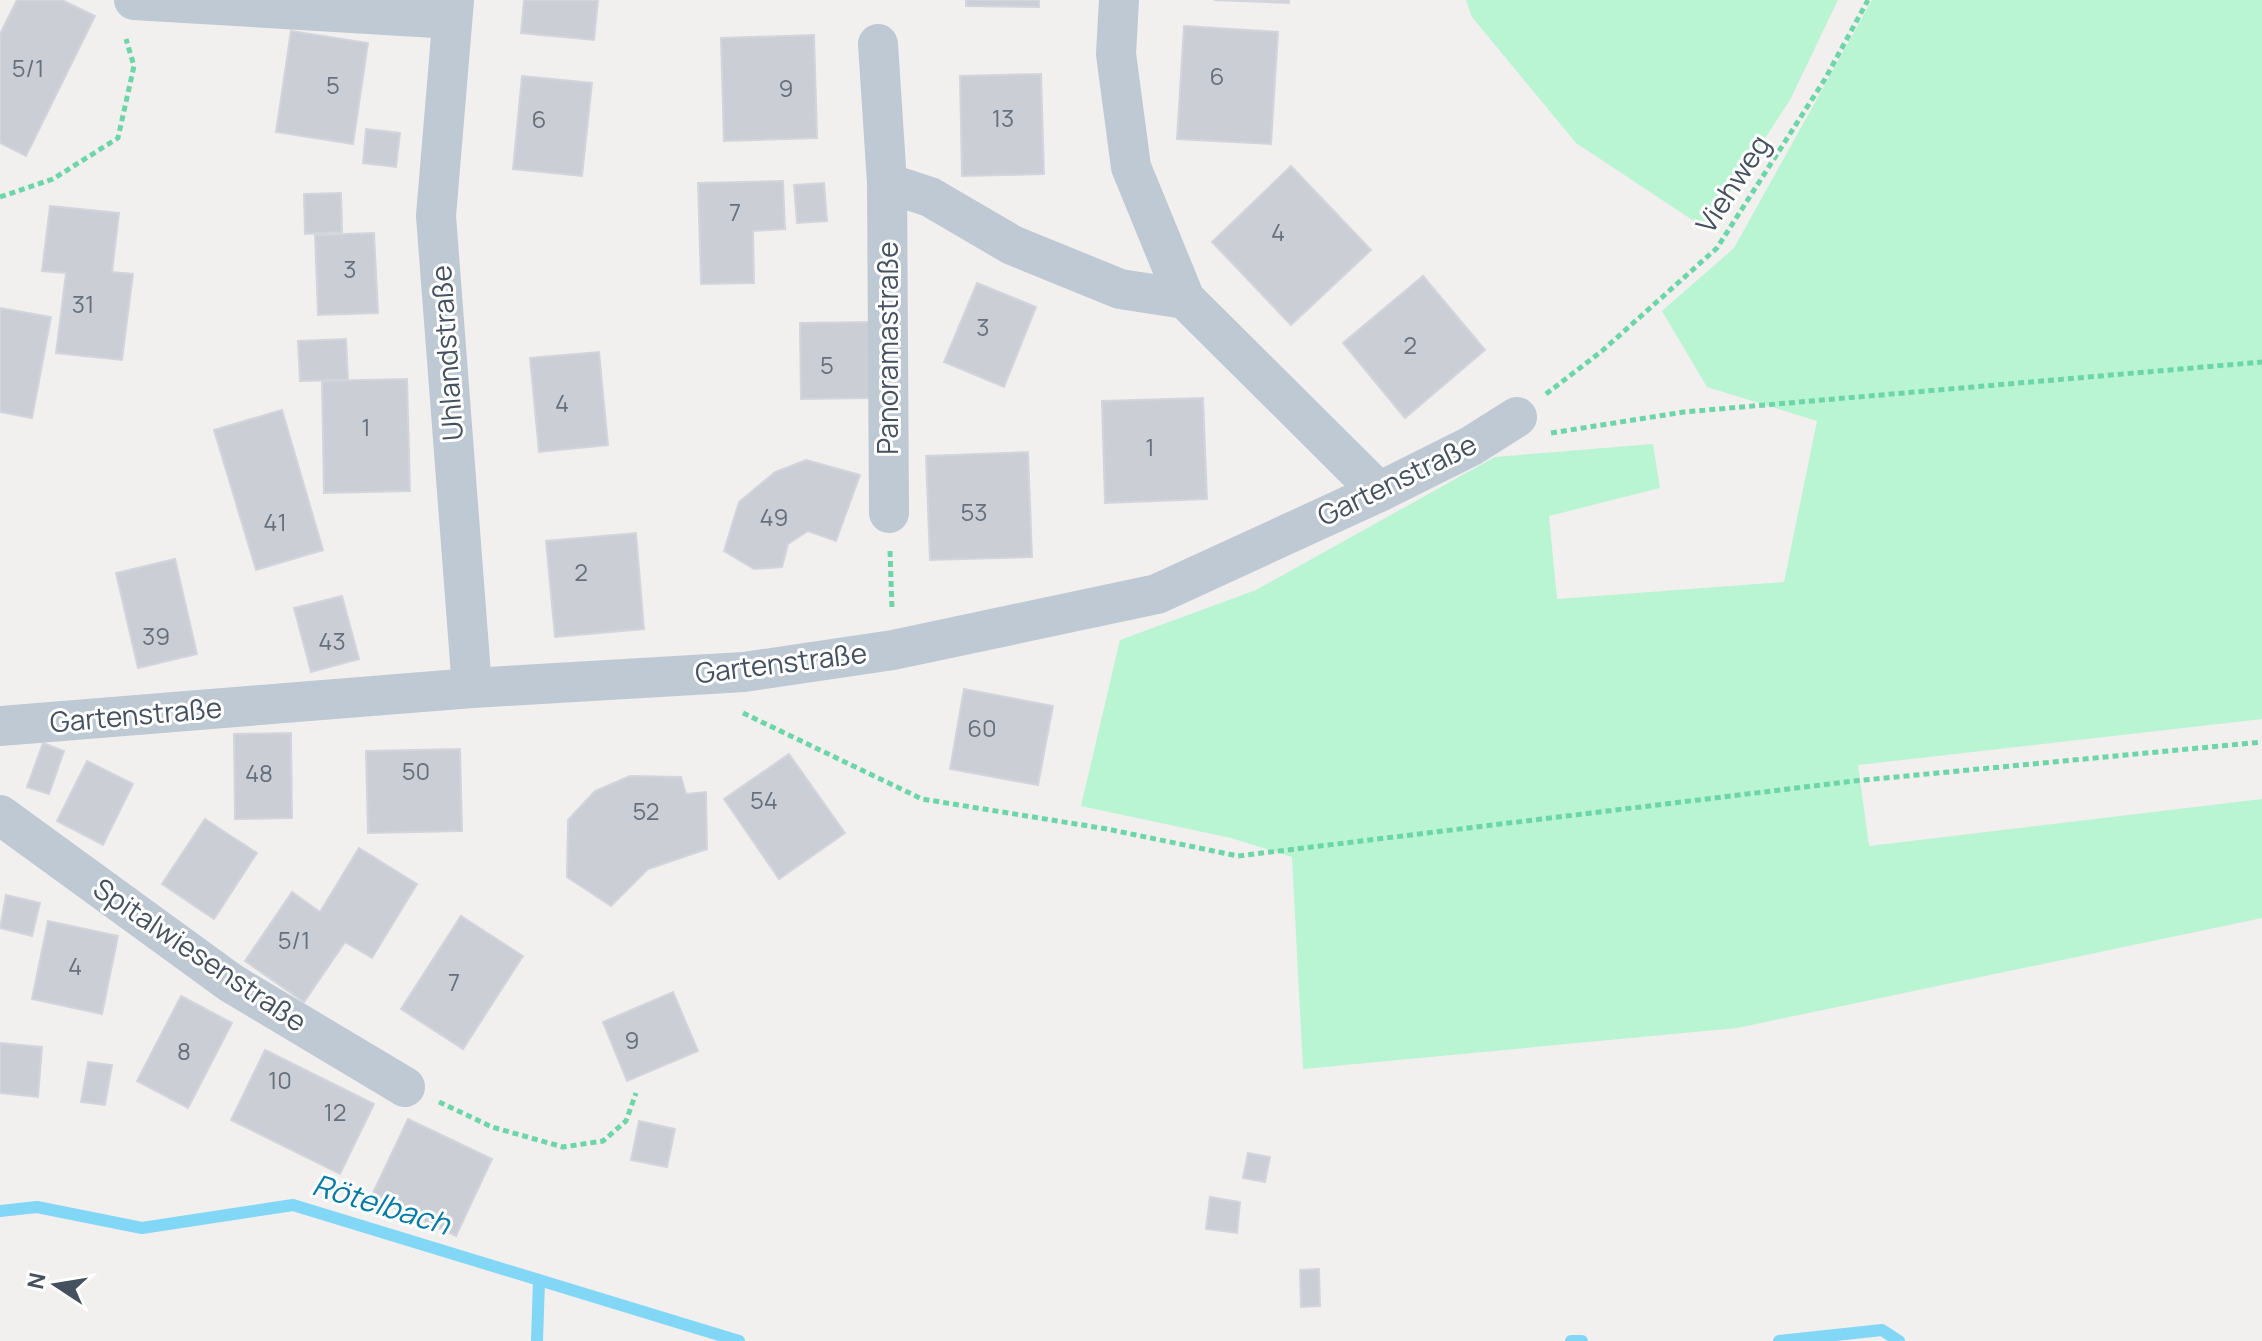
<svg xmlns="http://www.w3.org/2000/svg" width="2262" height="1341" viewBox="0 0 2262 1341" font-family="Manrope,sans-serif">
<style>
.green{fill:#b9f4d3}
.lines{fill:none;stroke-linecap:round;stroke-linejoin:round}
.stream{stroke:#82d7f6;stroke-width:12}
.building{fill:#cbced5;stroke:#d3d5dc;stroke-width:2}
.path{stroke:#6dd6a8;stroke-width:5;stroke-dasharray:6 4;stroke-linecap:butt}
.minor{stroke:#bec9d3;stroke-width:40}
.labels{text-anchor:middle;stroke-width:6;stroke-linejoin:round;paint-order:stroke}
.number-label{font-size:24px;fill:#66707c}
.street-label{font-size:28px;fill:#45515f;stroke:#fff}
.water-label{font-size:30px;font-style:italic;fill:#027ba6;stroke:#fff}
</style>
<rect width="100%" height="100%" fill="#f2efef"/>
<!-- green -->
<g class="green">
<polygon points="1466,0 1838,0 1790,100 1706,229 1576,143 1472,17"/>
<polygon points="1872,0 2262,0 2262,719 1858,765 1869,846 2262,799 2262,918 1737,1028 1303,1069 1292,857 1231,838 1081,806 1120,640 1256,590 1495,457 1653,444 1660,488 1549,516 1557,599 1784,582 1817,421 1707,387 1662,311 1734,248"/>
</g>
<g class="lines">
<!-- stream -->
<g class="stream">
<polyline points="0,1211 37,1207 142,1228 293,1205 739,1341"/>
<polyline points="537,1341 539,1281"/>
<polyline points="1571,1341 1582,1341"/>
<polyline points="1779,1341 1882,1330 1899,1341"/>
</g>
</g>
<!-- building -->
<g class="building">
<polygon points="17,0 62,0 95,16 26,156 0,143 0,34"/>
<polygon points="524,0 598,0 594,40 521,33"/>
<polygon points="966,0 1039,0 1039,7 966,6"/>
<polygon points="1214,0 1289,0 1289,3"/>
<polygon points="1184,26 1278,32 1271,144 1177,139"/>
<polygon points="291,31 368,43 353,144 276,132"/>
<polygon points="814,35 817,138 724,141 721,38"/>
<polygon points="1041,74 1044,174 962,176 960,76"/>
<polygon points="522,76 592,83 582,176 513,169"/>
<polygon points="366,129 400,133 396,167 363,163"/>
<polygon points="1291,166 1371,250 1291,325 1212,242"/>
<polygon points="783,181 785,229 753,231 754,283 701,284 698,183"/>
<polygon points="824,183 827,221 797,223 794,185"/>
<polygon points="341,193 342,232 305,234 304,194"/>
<polygon points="50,206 119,213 112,272 133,274 122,360 56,353 66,273 42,271"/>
<polygon points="374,233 378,313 318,315 315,235"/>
<polygon points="1423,276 1485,350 1405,418 1343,343"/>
<polygon points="977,283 1036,307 1004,387 944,362"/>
<polygon points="0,308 51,317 32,418 0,412"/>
<polygon points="870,322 871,398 801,399 800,323"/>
<polygon points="346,339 348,380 300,381 298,341"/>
<polygon points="599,352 608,445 539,452 530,358"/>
<polygon points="407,379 410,491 324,493 322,381"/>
<polygon points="1203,398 1207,499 1105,503 1102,401"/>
<polygon points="282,410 323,550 256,570 214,430"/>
<polygon points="1028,452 1032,557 930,560 926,456"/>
<polygon points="806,460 860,475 836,541 808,531 788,544 782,567 754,569 724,551 739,502 775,472"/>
<polygon points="636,533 644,629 555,637 546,541"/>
<polygon points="175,559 197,654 138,668 116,573"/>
<polygon points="342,596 359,659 311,672 294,608"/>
<polygon points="964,689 1053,706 1038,785 950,769"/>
<polygon points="291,733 292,818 235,819 234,734"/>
<polygon points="43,743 64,751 49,794 27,787"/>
<polygon points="460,749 462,831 368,833 366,751"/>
<polygon points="789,754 845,833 779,879 724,799"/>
<polygon points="87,761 133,784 103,845 57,821"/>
<polygon points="630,776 681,777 686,794 706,792 707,849 648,869 611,906 567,877 568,820 595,791"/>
<polygon points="205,819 257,853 214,919 162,884"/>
<polygon points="359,848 417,884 372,958 345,942 304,1002 245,961 292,892 320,912"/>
<polygon points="6,895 40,903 32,936 0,928"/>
<polygon points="461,916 523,956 463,1049 401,1009"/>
<polygon points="48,921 118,936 102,1014 32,999"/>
<polygon points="673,992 698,1051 627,1081 603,1022"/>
<polygon points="181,996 232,1023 188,1108 137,1081"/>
<polygon points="0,1043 42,1047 38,1097 0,1093"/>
<polygon points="265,1050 374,1104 340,1174 231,1120"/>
<polygon points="88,1062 112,1065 105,1105 81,1102"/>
<polygon points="408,1119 492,1159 456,1236 371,1197"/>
<polygon points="639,1121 675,1129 667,1167 631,1160"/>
<polygon points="1248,1153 1270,1157 1265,1182 1243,1178"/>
<polygon points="1210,1197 1240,1202 1237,1233 1206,1229"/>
<polygon points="1319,1269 1320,1306 1301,1307 1300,1270"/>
</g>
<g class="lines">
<!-- path -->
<g class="path">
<polyline points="0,197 53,179 118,138 134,66 126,39"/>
<polyline points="1546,394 1602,351 1717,248 1825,79 1868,0"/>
<polyline points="1551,433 1684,412 2262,362"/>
<polyline points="890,551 892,609"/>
<polyline points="743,713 922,799 1107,829 1238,856 1854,781 2262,742"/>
<polyline points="439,1102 492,1127 563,1147 603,1141 626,1121 636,1093"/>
</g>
<!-- minor -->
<g class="minor">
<polyline points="134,0 452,19"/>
<polyline points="454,0 436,216 472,688"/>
<polyline points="1119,0 1116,54 1131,167 1185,299 1379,492"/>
<polyline points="878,44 887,183 930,197 1012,245 1120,289 1185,299"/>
<polyline points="887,183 889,513"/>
<polyline points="0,726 472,688 744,672 893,650 1157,594 1379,492 1471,446 1517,417"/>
<polyline points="0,815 231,983 405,1087"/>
</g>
</g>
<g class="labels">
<!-- number labels -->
<g class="number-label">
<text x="28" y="77">5/1</text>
<text x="1217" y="85">6</text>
<text x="333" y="94">5</text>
<text x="786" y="97">9</text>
<text x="1003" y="127">13</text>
<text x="539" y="128">6</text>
<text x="735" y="221">7</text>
<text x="1278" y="241">4</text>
<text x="350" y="278">3</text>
<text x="83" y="313">31</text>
<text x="983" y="336">3</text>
<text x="1410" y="354">2</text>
<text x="827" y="374">5</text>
<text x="562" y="412">4</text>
<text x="366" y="436">1</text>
<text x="1150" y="456">1</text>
<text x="974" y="521">53</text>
<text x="774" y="526">49</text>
<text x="275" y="531">41</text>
<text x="581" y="581">2</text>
<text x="156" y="645">39</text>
<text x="332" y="650">43</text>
<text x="982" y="737">60</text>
<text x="416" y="780">50</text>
<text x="259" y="782">48</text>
<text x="764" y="809">54</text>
<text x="646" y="820">52</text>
<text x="294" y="949">5/1</text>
<text x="75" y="975">4</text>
<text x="454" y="991">7</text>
<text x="632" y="1049">9</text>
<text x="184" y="1060">8</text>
<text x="280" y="1089">10</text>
<text x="335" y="1121">12</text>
</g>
<!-- street labels -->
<g class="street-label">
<text transform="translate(1733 184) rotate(-57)" y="10">Viehweg</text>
<text transform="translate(888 348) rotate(-90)" y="10">Panoramastraße</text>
<text transform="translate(447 353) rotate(-94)" y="10">Uhlandstraße</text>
<text transform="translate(1397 480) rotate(-26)" y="10">Gartenstraße</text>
<text transform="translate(781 663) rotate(-7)" y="10">Gartenstraße</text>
<text transform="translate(136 715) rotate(-5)" y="10">Gartenstraße</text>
<text transform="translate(200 955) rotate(34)" y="10">Spitalwiesenstraße</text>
</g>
<!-- water labels -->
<g class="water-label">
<text transform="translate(381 1205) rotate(17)" y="10">Rötelbach</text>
</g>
</g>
<!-- north arrow -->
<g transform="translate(56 1285) rotate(282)" stroke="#ffffff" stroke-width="6" paint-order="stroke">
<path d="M0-6L14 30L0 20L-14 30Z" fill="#45515f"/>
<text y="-12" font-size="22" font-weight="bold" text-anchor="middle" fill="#45515f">N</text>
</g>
</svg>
